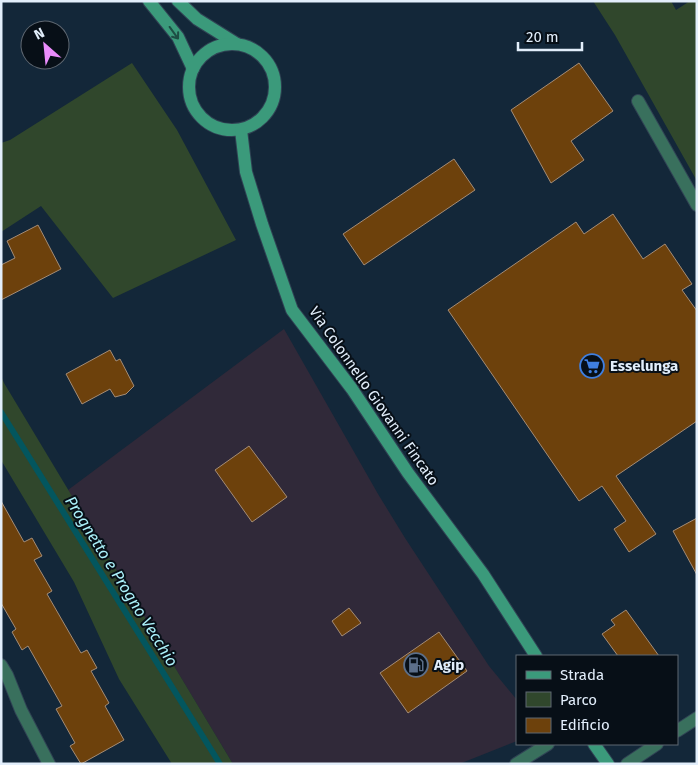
<svg xmlns="http://www.w3.org/2000/svg" width="698" height="765" viewBox="0 0 698 765" font-family="'Fira Sans',sans-serif">
<style>
.industrial{fill:#302939}
.green{fill:#30472c}
.lines{fill:none;stroke-linecap:round;stroke-linejoin:round}
.stream{stroke:#03565e;stroke-width:6}
.building{fill:#6d410c;stroke:#a48c76}
.minor-casing{stroke:#304354;stroke-width:14}
.secondary-casing{stroke:#304354;stroke-width:14}
.minor{stroke:#39705d;stroke-width:12}
.secondary{stroke:#3b9a7b;stroke-width:12}
.oneway{stroke:#1e4e44}
.labels{text-anchor:middle;stroke-width:4;stroke-linejoin:round;paint-order:stroke}
.poi-label{font-size:15px;font-weight:bold;fill:#e2eefb;stroke:#070f17;text-anchor:start}
.street-label{font-size:15px;fill:#e2eefb;stroke:#070f17}
.water-label{font-size:16px;font-style:italic;fill:#abf1fa;stroke:#070f17}
</style>
<rect width="100%" height="100%" fill="#132739"/>
<!-- industrial -->
<polygon class="industrial" points="284,329 378,494 405,538 489,666 517,700 517,741 459,764 233,764 68,490"/>
<!-- green -->
<g class="green">
<polygon points="593,1 671,1 676,10 690,1 697,1 697,181 615,35"/>
<polygon points="132,63 177,130 236,240 113,298 41,206 1,232 1,143 10,140"/>
<polygon points="1,376 4,383 233,764 172,764 119,679 74,582 1,460"/>
</g>
<g class="lines">
<!-- stream -->
<polyline class="stream" points="1,412 220,764"/>
</g>
<!-- building -->
<g class="building">
<polygon points="579,63 613,111 571,141 584,160 551,183 511,110"/>
<polygon points="454,159 475,190 364,265 343,234"/>
<polygon points="613,214 643,259 665,244 692,284 682,290 697,311 697,421 616,476 656,534 629,552 614,529 626,521 602,486 579,501 448,310 576,222 584,234"/>
<polygon points="38,225 61,269 1,300 1,265 15,258 7,241"/>
<polygon points="110,350 116,361 120,359 134,386 126,394 115,397 110,389 82,404 66,374"/>
<polygon points="249,446 287,497 252,522 215,470"/>
<polygon points="1,501 24,542 32,538 42,556 34,560 52,591 47,594 81,653 87,650 97,668 91,671 109,703 105,706 124,740 81,764 70,746 75,743 56,709 62,706 28,646 22,650 12,632 16,629 1,603"/>
<polygon points="697,518 697,575 673,531"/>
<polygon points="349,608 361,623 342,636 332,621"/>
<polygon points="626,610 659,656 618,656 602,634 615,625 611,620"/>
<polygon points="439,632 467,671 408,713 380,673"/>
</g>
<g class="lines">
<!-- minor casing -->
<g class="minor-casing">
<g id="minor">
<polyline points="638,101 697,205"/>
<polyline points="1,665 7,675 21,710 49,764"/>
<polyline points="677,731 697,718"/>
<polyline points="516,764 548,744"/>
<polyline points="627,764 657,744"/>
</g>
</g>
<!-- secondary casing -->
<g class="secondary-casing">
<g id="secondary">
<polyline points="149,1 178,37 193,69"/>
<polyline points="178,1 197,19 237,44"/>
<circle cx="232" cy="87" r="43"/>
<polyline points="241,130 246,172 262,224 292,310 352,389 408,473 483,574 536,656"/>
<polyline points="594,744 608,764"/>
</g>
</g>
<!-- minor -->
<use href="#minor" class="minor"/>
<!-- secondary -->
<use href="#secondary" class="secondary"/>
</g>
<!-- one-way arrows -->
<defs><path id="oneway-shaft" d="M-6 0H5M1.5-3L5.5 0L1.5 3" fill="none" stroke-width="1.6" stroke-linecap="round" stroke-linejoin="round" transform="scale(1.25)"/></defs>
<use class="oneway" href="#oneway-shaft" transform="translate(174 33) rotate(54)"/>
<!-- icons -->
<defs>
<g id="supermarket-ring" transform="scale(1.25)"><circle r="9.5" fill="#070f17" stroke="#3f7fe0" stroke-width="1.5"/><path d="M-6-5.5h2.5l.6 2H6L4.5 2H-2.5L-4.4-4H-6ZM-1.5 3.2a1.3 1.3 0 1 0 .1 0ZM3 3.2a1.3 1.3 0 1 0 .1 0Z" fill="#3f7fe0"/></g>
<g id="fuel-ring" transform="scale(1.25)"><circle r="9.5" fill="#070f17" stroke="#5c6f8a" stroke-width="1.5"/><path d="M-5.5-6h7V0h2V4h1.3V-2.5L3-4.5l.8-.8L6-3V5H2.5V1h-1V6h-7ZM-4.2-4.7v3.2H.2V-4.7Z" fill="#5c6f8a"/></g>
</defs>
<g fill-rule="evenodd">
<use href="#supermarket-ring" x="592" y="366"/>
<use href="#fuel-ring" x="416" y="665"/>
</g>
<g class="labels">
<!-- poi labels -->
<g class="poi-label">
<text x="610" y="371">Esselunga</text>
<text x="434" y="670">Agip</text>
</g>
<!-- street labels -->
<g class="street-label">
<text transform="translate(374 396) rotate(55)" y="5">Via Colonnello Giovanni Fincato</text>
</g>
<!-- water labels -->
<g class="water-label">
<text transform="translate(122 581) rotate(58)" y="6">Prognetto e Progno Vecchio</text>
</g>
</g>
<!-- border -->
<rect width="698" height="765" fill="none" stroke="#e2eefb" stroke-width="5"/>
<!-- legend -->
<rect x="516" y="655" width="162" height="90" fill="#070f17" stroke="#5f6872"/>
<rect x="526" y="671" width="25" height="8" fill="#3b9a7b" stroke="#5f6872"/>
<text x="560" y="680" font-size="15" fill="#e2eefb">Strada</text>
<rect x="526" y="692" width="25" height="15" fill="#30472c" stroke="#5f6872"/>
<text x="560" y="705" font-size="15" fill="#e2eefb">Parco</text>
<rect x="526" y="718" width="25" height="15" fill="#6d410c" stroke="#5f6872"/>
<text x="560" y="730" font-size="15" fill="#e2eefb">Edificio</text>
<!-- north arrow -->
<g transform="translate(45 45) rotate(333)"><circle r="24" fill="#070f17" stroke="#5f6872"/>
<path d="M0-4L9 19L0 12L-9 19Z" fill="#eb8dfc"/>
<text y="-8" font-size="14" font-weight="bold" text-anchor="middle" fill="#e2eefb">N</text>
</g>
<!-- scale -->
<path d="M518 42v8h64v-8" fill="none" stroke="#e2eefb" stroke-width="2.5"/>
<text x="526" y="42" font-size="15" fill="#e2eefb" stroke="#070f17" stroke-width="4" paint-order="stroke">20 m</text>
</svg>
